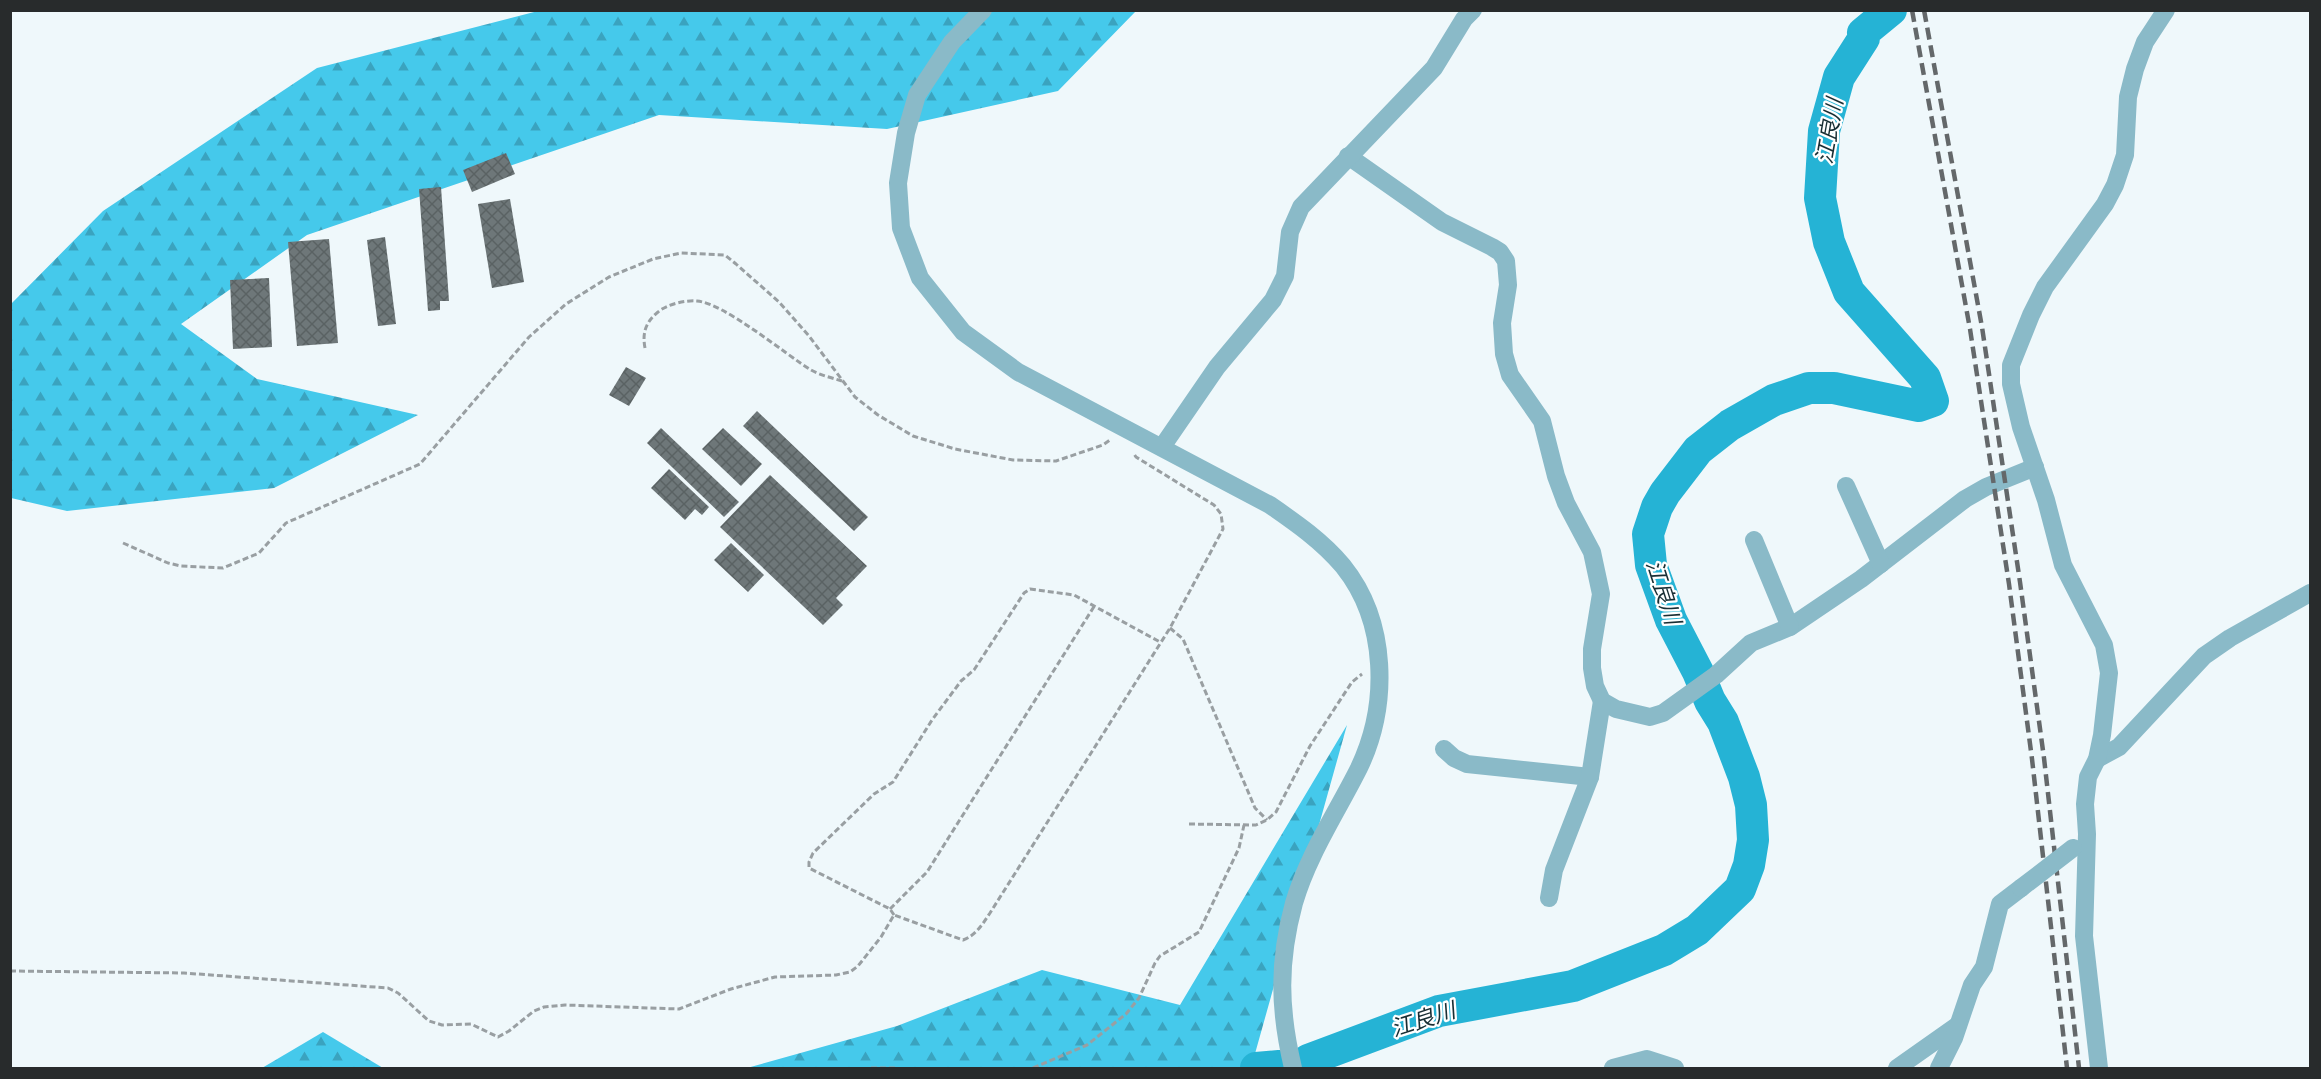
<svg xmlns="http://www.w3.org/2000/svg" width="2321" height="1079" viewBox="0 0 2321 1079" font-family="'Work Sans','Noto Sans JP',sans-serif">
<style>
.forest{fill:url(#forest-firs)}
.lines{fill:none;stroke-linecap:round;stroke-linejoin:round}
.river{stroke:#25b3d5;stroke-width:32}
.building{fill:url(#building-cross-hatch)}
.path{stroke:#999fa2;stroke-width:3;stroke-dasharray:6 3;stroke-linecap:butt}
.minor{stroke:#8abac8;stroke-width:18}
.tertiary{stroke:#8abac8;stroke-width:18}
.rail{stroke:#64686a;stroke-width:4.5;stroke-dasharray:12 6;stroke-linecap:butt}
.minor-bridge{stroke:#8abac8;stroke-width:18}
.labels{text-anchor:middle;stroke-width:4.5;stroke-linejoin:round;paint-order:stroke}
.water-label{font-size:22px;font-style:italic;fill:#182e34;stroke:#fff}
</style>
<defs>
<pattern id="forest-firs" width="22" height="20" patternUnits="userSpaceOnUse" patternTransform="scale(1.5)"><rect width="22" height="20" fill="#45c9eb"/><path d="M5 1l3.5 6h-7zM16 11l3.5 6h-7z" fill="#3aa3bf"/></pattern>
<pattern id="building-cross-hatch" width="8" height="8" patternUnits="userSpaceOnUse" patternTransform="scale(1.5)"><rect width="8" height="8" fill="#6e7779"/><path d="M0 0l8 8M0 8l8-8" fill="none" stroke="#5a6263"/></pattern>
</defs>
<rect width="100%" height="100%" fill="#eff8fb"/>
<!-- forest -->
<g class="forest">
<polygon points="538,11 1136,11 1058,91 887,129 659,115 307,235 181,324 257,379 418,415 274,488 67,511 11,498 11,304 103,211 317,68"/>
<polygon points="1347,725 1251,1068 747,1068 897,1026 1042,970 1180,1005"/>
<polygon points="323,1032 383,1068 262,1068"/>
</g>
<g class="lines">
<!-- river -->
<g class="river">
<polyline points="1308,1060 1439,1011 1573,986 1664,950 1697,930 1740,889 1749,865 1753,840 1751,805 1744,777 1723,722 1710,701 1698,672 1671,620 1651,565 1648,534 1657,507 1665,493 1698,450 1730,425 1774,400 1809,388 1834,388 1919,406 1933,401 1925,378 1849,292 1829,242 1820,198 1824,131 1839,77 1864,38 1863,33 1891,10"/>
<polyline points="1256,1068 1279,1066"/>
</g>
</g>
<!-- building -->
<g class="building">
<polygon points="506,153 515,174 472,192 463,170"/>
<polygon points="441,187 449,301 440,301 440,310 428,311 419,189"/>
<polygon points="510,199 524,282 492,288 478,204"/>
<polygon points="385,237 396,324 378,326 367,240"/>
<polygon points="329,239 338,343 297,346 288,242"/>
<polygon points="269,278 272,347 233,349 230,280"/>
<polygon points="626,367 646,378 629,406 609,395"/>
<polygon points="757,411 868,517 854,531 743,426"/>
<polygon points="661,428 739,502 724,517 647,443"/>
<polygon points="723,428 762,464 741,486 702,449"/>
<polygon points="669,469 709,507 702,515 695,509 685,520 651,488"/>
<polygon points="770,475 867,566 836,598 843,605 823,625 720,527"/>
<polygon points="731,543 764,575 748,592 714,560"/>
</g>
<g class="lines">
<!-- path -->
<g class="path">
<path d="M 645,348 C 642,332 646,322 658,312 C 667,304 686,300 697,301 C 724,303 785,354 811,370 C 820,375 832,378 842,381"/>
<polyline points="123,543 168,563 181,566 223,568 259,553 286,523 420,464 529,337 566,304 609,277 653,259 681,253 725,255 736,264 779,302 809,336 855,397 878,415 913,436 955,449 1013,460 1056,461 1103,445 1110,440"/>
<polyline points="1170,628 1183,639 1255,808 1267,820"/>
<polyline points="1189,824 1256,825 1267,820 1276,812 1310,746 1352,682 1362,674"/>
<polyline points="890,909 927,872 1095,605"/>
<polyline points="894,915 890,909 809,868 809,862 813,853 874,794 893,782 932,720 961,681 974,670 1024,593 1030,589 1074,595 1160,642"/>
<path d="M 10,971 L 184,973 L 388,988 L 398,993 L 429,1021 L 442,1025 L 471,1024 L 498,1037 L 509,1031 L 534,1011 L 544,1007 L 565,1005 L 679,1009 L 731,989 L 775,977 L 836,975 L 850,972 L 858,966 L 881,937 L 894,915 L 963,940 C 976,935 982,925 990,913 L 1170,628 L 1223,529 L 1221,514 L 1214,505 L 1136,457 L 1134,454"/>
<polyline points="871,1068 897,1068"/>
<polyline points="1033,1068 1087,1045 1126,1014 1139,998 1155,963 1160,956 1199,932 1239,848 1244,825"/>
</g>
<!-- minor -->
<g class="minor">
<polyline points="1348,156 1442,222 1492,247 1500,252 1506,261 1508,285 1502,323 1504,354 1510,375 1542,421 1556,476 1566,503 1592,552 1601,594 1592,649 1592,668 1595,686 1602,701 1616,709 1650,717 1663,713 1716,675 1751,643 1790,627 1861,579 1965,499 1986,487 2035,467"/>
<polyline points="1162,447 1217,367 1273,300 1285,276 1290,232 1301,207 1434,68 1464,19 1473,10"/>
<polyline points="1846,486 1881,564"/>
<polyline points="1754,540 1790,627"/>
<polyline points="1444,749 1454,758 1467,764 1590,777"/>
<polyline points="2097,759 2119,747 2204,656 2230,638 2310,593"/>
<polyline points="1549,898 1554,870 1590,777 1602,701"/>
<polyline points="1613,1068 1647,1059 1675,1068"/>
<polyline points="1897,1068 1958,1025"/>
<polyline points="1939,1068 1954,1038 1972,985 1984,967 2000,904 2021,888"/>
<polyline points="2099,1068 2084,936 2087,834 2085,804 2088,777 2097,759 2102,735 2109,673 2104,645 2063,565 2046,500 2021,427 2011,384 2011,365 2031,315 2045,287 2105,204 2115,185 2125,155 2128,97 2135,69 2145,42 2166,10"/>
</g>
<!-- tertiary -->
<path class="tertiary" d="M 983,10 L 952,42 L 917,95 L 906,133 L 898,183 L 901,228 L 920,278 L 963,332 L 1018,372 L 1270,505 C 1296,523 1322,541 1343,566 C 1388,622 1389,705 1359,768 C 1337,812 1308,855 1294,903 C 1278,962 1279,1009 1293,1068"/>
<!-- rail -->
<g class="rail">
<polyline points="1912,10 1970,329 2009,584 2032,759 2067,1068"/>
<polyline points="1924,10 1982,327 2020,582 2044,758 2079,1068"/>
</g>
<!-- minor-bridge -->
<polyline class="minor-bridge" points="2021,888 2073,848"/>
</g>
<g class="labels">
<!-- water labels -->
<g class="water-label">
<text transform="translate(1829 131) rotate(-80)" y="8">江良川</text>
<text transform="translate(1664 592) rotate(72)" y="8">江良川</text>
<text transform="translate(1423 1019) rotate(-18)" y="8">江良川</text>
</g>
</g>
<!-- border -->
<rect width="2321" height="1079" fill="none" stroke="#282b2c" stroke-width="24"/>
</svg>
